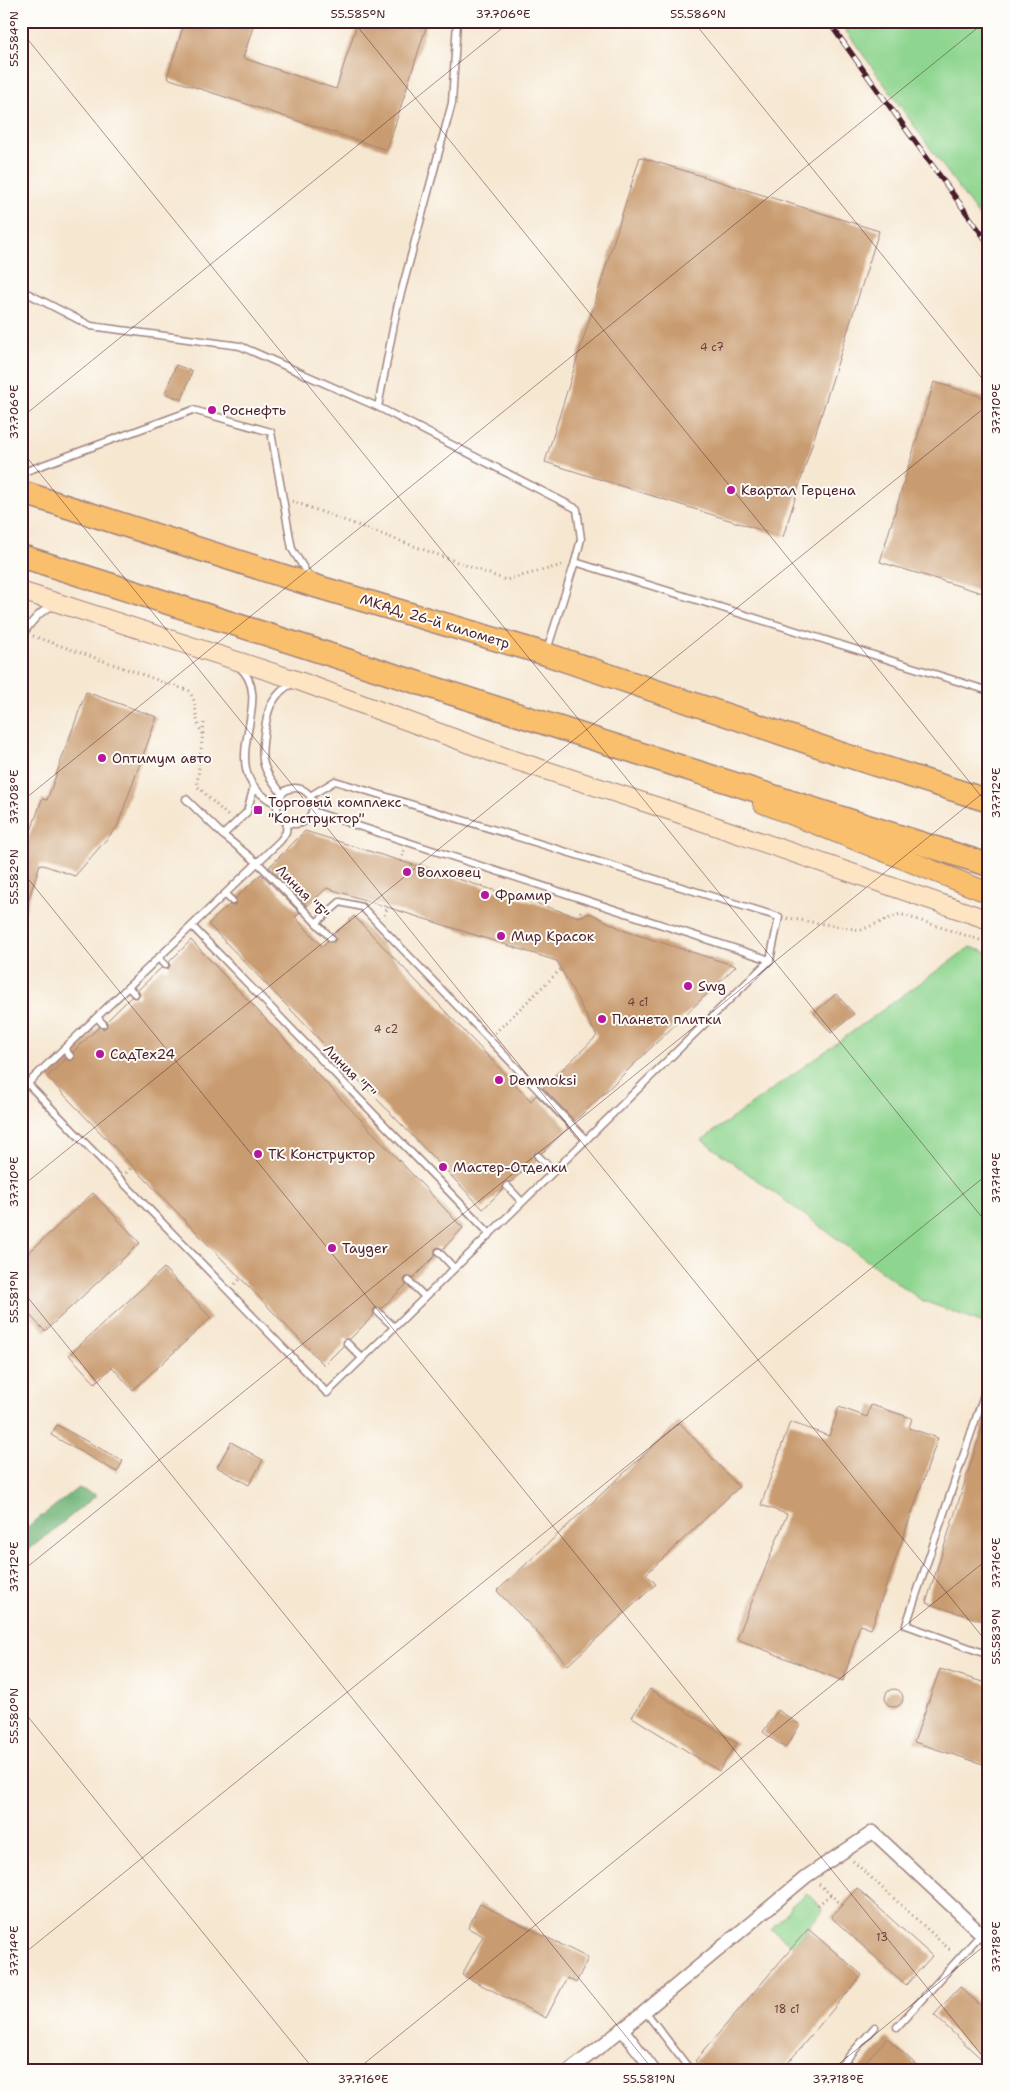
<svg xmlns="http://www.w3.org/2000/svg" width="1010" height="2092" viewBox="0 0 1010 2092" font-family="'Shantell Sans',sans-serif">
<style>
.green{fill:#8ed58f;stroke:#6c7a5d}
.forest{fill:#72b67a;stroke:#5e6a52}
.building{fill:#c99b70}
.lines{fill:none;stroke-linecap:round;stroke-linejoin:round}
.lane-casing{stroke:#a0837e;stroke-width:9}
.street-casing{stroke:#a0837e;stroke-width:15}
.secondary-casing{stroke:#a0837e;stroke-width:20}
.primary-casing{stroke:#a0837e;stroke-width:22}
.highway-casing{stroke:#a0837e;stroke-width:25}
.path{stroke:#a0837e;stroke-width:3;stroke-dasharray:1 4;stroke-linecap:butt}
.lane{stroke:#fff;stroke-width:6}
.street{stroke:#fff;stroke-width:12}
.secondary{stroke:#fde5c4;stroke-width:18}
.primary{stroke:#f9bf6c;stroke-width:20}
.highway{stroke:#f9bf6c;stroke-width:22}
.rail-casing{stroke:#4a1f2b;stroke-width:5.5}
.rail{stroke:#fdfcf7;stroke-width:4;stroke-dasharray:11;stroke-linecap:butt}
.ticks{fill:none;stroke:#4a1f2b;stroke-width:1;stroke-opacity:0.45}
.poi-dot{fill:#b5179e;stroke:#fdfcf7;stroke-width:2}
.labels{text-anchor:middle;stroke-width:4;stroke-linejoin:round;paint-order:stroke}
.number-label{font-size:11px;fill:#6a3e3c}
.poi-label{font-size:14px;fill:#4a1f2b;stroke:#fdfcf7;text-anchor:start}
.street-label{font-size:14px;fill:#4a1f2b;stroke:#fdfcf7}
.neatline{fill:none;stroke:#4a1f2b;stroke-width:2}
.ticks-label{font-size:12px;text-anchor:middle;fill:#4a1f2b}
</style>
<rect width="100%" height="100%" fill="#fdfcf7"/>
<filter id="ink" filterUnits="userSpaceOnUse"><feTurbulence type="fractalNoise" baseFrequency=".02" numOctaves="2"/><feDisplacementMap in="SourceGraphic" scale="10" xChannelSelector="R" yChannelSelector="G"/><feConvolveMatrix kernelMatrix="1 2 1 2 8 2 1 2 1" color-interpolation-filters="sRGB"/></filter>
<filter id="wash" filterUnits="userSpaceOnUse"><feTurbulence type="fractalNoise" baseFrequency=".0096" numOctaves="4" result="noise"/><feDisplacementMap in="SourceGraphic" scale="20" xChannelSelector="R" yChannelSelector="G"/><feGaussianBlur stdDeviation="1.12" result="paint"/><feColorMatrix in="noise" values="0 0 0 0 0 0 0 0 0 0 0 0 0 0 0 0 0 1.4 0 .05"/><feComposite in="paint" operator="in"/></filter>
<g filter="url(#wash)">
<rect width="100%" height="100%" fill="#f6e7d1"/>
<!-- green -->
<g class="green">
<polygon points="839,21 989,21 989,230"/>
<polygon points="970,947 989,953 989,1325 921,1300 702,1140"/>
<polygon points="807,1893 823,1910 793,1946 771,1929 791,1908 791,1906"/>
</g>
<!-- forest -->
<polygon class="forest" points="78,1488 97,1495 21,1556 21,1532"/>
<g id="blocks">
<!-- building -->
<g class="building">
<polygon points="185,21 255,21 243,58 336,89 358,21 428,21 387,150 167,78"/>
<polygon points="640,157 879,231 783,537 545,462"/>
<polygon points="176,365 192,371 182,400 165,393"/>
<polygon points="934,382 989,399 989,595 880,562"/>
<polygon points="86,692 157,717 117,827 75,876 40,864 24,914 21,914 21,860 42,799 47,800"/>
<polygon points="305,831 579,917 590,913 625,931 736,966 575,1121 543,1088 597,1036 557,961 327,888 307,906 269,867"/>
<polygon points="261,874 300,913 295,917 322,946 327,941 334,942 336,939 334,934 354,916 531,1101 536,1095 568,1128 542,1153 535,1152 533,1155 535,1160 511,1182 506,1181 503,1183 503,1189 483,1209 208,924 229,905 235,905 236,898"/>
<polygon points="191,940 463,1228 443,1249 438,1247 435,1249 435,1256 413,1278 406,1277 404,1280 406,1285 382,1308 375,1308 373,1311 374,1315 350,1339 344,1339 343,1346 324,1365 47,1077 66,1059 70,1061 74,1059 73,1052 99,1027 103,1029 107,1027 107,1021 131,997 138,998 140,995 138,990 161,968 168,969 170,966 169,962"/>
<polygon points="836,994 854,1014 831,1033 814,1013"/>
<polygon points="93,1193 140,1243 45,1331 21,1306 21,1260"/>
<polygon points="164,1268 211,1318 133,1390 112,1367 95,1383 69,1355"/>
<polygon points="871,1405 912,1418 909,1428 938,1438 871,1629 860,1625 843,1681 737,1639 787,1514 761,1505 790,1422 829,1436 839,1407 867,1417"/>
<polygon points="986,1416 989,1416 989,1623 926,1603"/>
<polygon points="679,1422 739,1487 646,1574 656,1584 568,1665 497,1591"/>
<polygon points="57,1425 123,1461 117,1472 51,1435"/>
<polygon points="231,1442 263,1460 249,1485 217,1467"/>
<polygon points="940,1669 989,1684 989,1766 914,1742"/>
<polygon points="650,1689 737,1743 719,1771 632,1717"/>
<circle cx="894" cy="1698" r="9"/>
<polygon points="778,1710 800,1725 785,1748 763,1732"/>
<polygon points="857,1888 932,1956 906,1985 831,1917"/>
<polygon points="480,1904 588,1958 576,1983 567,1978 546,2018 462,1975 483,1936 468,1928"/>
<polygon points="808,1929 862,1975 781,2071 706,2071 695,2061"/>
<polygon points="960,1987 989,2013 989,2066 934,2015"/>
<polygon points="887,2038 923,2071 857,2071"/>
</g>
</g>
</g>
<g filter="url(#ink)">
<use href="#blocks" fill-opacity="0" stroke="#a0837e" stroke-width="1"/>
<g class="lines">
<!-- lane casing -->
<g class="lane-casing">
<g id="lane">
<polyline points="457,21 452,103 397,308 378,407 577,509 581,539 575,562"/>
<polyline points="21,290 91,326 240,346 378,407"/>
<polyline points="21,473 193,410 271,432 292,549 310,578"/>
<path d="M 21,636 C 30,625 39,610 54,606"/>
<polyline points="547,650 575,562 989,691"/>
<path d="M 239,667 C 280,701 207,772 277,804"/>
<circle cx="295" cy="806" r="18"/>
<path d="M 282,794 C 274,783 265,773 263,760 C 261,749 266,715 271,705 C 276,696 283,687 293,684"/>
<polyline points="186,799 223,835 258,863 331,938"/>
<polyline points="312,811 770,960"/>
<polyline points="223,835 247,812 254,786"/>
<polyline points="225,894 232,901"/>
<polyline points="316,923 340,902 362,907 586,1140"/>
<polyline points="192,926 490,1234"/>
<polyline points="158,958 165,965"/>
<polyline points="128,987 135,994"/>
<polyline points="97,1017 103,1024"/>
<polyline points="64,1049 70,1056"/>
<polyline points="28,1084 327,1393 770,960 779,917 335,781 310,796"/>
<polyline points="21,1090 281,840 286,832 287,822"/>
<polyline points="538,1156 554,1171"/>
<polyline points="507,1186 522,1202"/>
<polyline points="439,1252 454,1268"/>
<polyline points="409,1281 425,1297"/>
<polyline points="378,1312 394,1327"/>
<polyline points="347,1343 362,1358"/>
<polyline points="989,1380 906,1625 989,1655"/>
<polyline points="645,2011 691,2071"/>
<polyline points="897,2027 981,1934"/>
<polyline points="836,2071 875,2027"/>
</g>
</g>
<!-- street casing -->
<g class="street-casing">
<g id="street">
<polyline points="622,2029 654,2071"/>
<polyline points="569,2071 638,2017 807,1876 873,1832 989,1941"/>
</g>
</g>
<!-- secondary casing -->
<g class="secondary-casing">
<polyline id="secondary" points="21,591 299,681 502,756 671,811 989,920"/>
</g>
<!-- primary casing -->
<g class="primary-casing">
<polyline id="primary" points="763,803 989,893"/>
</g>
<!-- highway casing -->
<g class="highway-casing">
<g id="highway">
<polyline points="21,492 315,586 546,654 848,756 989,801"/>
<polyline points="21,556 989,865"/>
</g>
</g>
<!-- path -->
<g class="path">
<polyline points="292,501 506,580 563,565"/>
<path d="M 33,636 L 189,691 C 199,704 193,721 203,734"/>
<polyline points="204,723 197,786 229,817"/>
<polyline points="401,861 404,850"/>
<polyline points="384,915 388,907"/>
<polyline points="579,917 582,908"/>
<polyline points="787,918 861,930 900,914 989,943"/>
<polyline points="495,1033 561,969"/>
<polyline points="126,1173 133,1166"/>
<polyline points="235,1284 241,1278"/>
<polyline points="853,1861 949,1949 953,1949"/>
<polyline points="819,1884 842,1905"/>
<polyline points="818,1905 830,1895"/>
</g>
<!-- lane -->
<use href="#lane" class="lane"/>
<!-- street -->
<use href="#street" class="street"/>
<!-- secondary -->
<use href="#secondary" class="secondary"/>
<!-- primary -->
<use href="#primary" class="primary"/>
<!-- highway -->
<use href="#highway" class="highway"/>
<!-- rail casing -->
<g class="rail-casing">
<polyline id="rail" points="828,21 989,244"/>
</g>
<!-- rail -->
<use href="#rail" class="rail"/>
</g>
</g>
<!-- ticks -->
<path class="ticks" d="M 353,21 L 989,806M 693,21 L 989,387M 21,31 L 989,1226M 21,33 L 36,21M 21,418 L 511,21M 21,450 L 989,1645M 21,802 L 986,21M 21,870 L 989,2064M 21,1187 L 989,404M 21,1289 L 654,2071M 21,1572 L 989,788M 21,1708 L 315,2071M 21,1956 L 989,1173M 355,2071 L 989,1558M 830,2071 L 989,1942"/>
<!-- markers -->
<g class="poi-dot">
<circle cx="212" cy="410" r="5"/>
<circle cx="731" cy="490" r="5"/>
<circle cx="102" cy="758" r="5"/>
<rect x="253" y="805" width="10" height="10" rx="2.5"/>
<circle cx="407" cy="872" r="5"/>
<circle cx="485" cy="895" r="5"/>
<circle cx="501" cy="936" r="5"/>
<circle cx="688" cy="986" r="5"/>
<circle cx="602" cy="1019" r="5"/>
<circle cx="100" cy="1054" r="5"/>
<circle cx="499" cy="1080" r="5"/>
<circle cx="258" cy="1154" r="5"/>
<circle cx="443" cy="1167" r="5"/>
<circle cx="332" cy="1248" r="5"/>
</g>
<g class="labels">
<!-- number labels -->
<g class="number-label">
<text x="712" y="351">4 с7</text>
<text x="638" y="1006">4 с1</text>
<text x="386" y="1033">4 с2</text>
<text x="882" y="1941">13</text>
<text x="787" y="2013">18 с1</text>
</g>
<!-- poi labels -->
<g class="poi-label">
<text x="222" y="415">Роснефть</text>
<text x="741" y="495">Квартал Герцена</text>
<text x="112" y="763">Оптимум авто</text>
<text x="268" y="807">Торговый комплекс<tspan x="268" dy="16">"Конструктор"</tspan></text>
<text x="417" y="877">Волховец</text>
<text x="495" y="900">Фрамир</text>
<text x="511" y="941">Мир Красок</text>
<text x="698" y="991">Swg</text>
<text x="612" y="1024">Планета плитки</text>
<text x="110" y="1059">СадТех24</text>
<text x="509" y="1085">Demmoksi</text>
<text x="268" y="1159">ТК Конструктор</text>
<text x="453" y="1172">Мастер-Отделки</text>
<text x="342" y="1253">Tayger</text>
</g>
<!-- street labels -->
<g class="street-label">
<text transform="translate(435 621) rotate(17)" y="5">МКАД, 26-й километр</text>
<text transform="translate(303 892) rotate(46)" y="5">Линия "Б"</text>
<text transform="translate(350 1071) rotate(46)" y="5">Линия "Г"</text>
</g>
</g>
<!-- margin -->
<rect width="1010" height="2092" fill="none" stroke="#fdfcf7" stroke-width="55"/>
<rect x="28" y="28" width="954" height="2036" class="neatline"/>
<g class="ticks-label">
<text x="358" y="18">55.585°N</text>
<text x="503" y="18">37.706°E</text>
<text x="698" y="18">55.586°N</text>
<text transform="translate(14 39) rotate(-90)" y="4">55.584°N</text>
<text transform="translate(996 409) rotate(-90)" y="4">37.710°E</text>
<text transform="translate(14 412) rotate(-90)" y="4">37.706°E</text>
<text transform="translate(996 793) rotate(-90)" y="4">37.712°E</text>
<text transform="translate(14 797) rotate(-90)" y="4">37.708°E</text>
<text transform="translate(14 877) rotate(-90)" y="4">55.582°N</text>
<text transform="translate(996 1178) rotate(-90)" y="4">37.714°E</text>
<text transform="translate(14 1182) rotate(-90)" y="4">37.710°E</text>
<text transform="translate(14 1297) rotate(-90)" y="4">55.581°N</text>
<text transform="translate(996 1563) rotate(-90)" y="4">37.716°E</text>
<text transform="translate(14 1567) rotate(-90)" y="4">37.712°E</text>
<text transform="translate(996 1637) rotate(-90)" y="4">55.583°N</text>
<text transform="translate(14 1716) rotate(-90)" y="4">55.580°N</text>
<text transform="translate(996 1947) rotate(-90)" y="4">37.718°E</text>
<text transform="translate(14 1951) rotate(-90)" y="4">37.714°E</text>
<text x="363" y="2083">37.716°E</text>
<text x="649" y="2083">55.581°N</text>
<text x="838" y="2083">37.718°E</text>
</g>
</svg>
